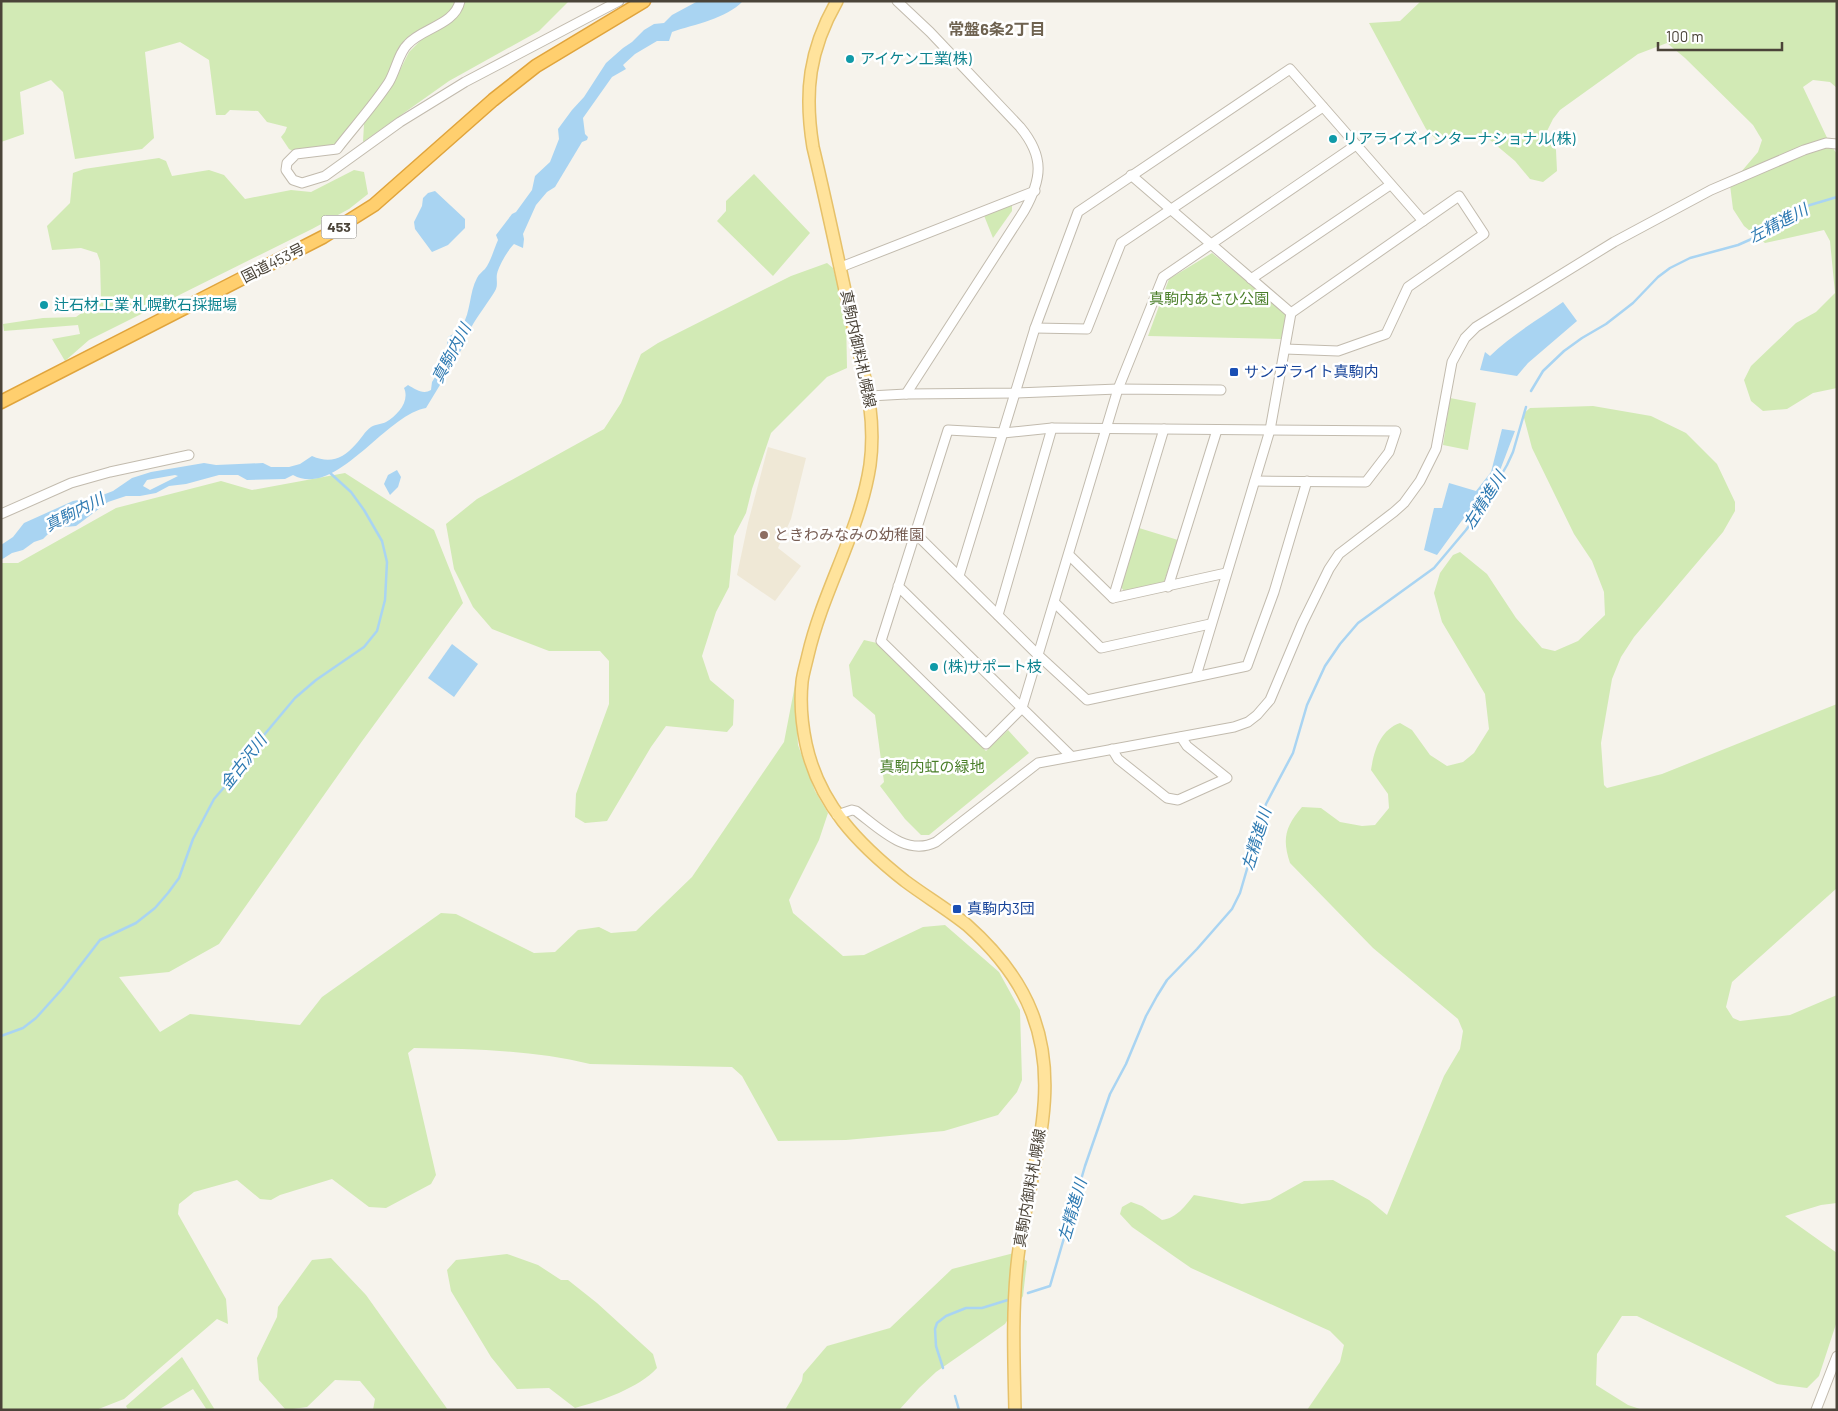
<svg xmlns="http://www.w3.org/2000/svg" width="1838" height="1411" viewBox="0 0 1838 1411" font-family="Barlow,'Noto Sans JP',sans-serif">
<style>
.education{fill:#efe8d6}
.green{fill:#d2eab5}
.water{fill:#a9d4f2;fill-rule:evenodd}
.lines{fill:none;stroke-linecap:round;stroke-linejoin:round}
.stream{stroke:#a9d4f2;stroke-width:2.5}
.minor-casing{stroke:#c2bbae;stroke-width:11}
.major-casing{stroke:#e6c16a;stroke-width:14}
.highway-casing{stroke:#e0a43c;stroke-width:15}
.minor{stroke:#fff;stroke-width:9}
.major{stroke:#ffe39c;stroke-width:11}
.highway{stroke:#ffcf6e;stroke-width:12}
.culture-dot{fill:#0f9aa8;stroke:#fff;stroke-width:2}
.transit-dot{fill:#1a4fb4;stroke:#fff;stroke-width:2}
.education-dot{fill:#8d6e63;stroke:#fff;stroke-width:2}
.labels{text-anchor:middle;stroke-width:5;stroke-linejoin:round;paint-order:stroke}
.shield{fill:#fff;stroke:#817c74;stroke-width:1}
.shield-label{font-size:14px;font-weight:bold;fill:#4b4439}
.culture-label{font-size:15px;fill:#0d838f;stroke:#fff;text-anchor:start}
.street-label{font-size:15px;fill:#4b4439;stroke:#fff}
.park-label{font-size:15px;fill:#4a7f2a;stroke:#fff}
.transit-label{font-size:15px;fill:#164399;stroke:#fff;text-anchor:start}
.education-label{font-size:15px;fill:#785e54;stroke:#fff;text-anchor:start}
.neighbourhood-label{font-size:16px;font-weight:bold;fill:#6e6250;stroke:#fff}
.water-label{font-size:16px;font-style:italic;fill:#2e7ab2;stroke:#fff}
</style>
<rect width="100%" height="100%" fill="#f6f3ec"/>
<!-- education -->
<polygon class="education" points="768,447 806,458 791,519 778,548 801,566 775,601 737,575 748,523"/>
<!-- green -->
<g class="green">
<polygon points="1,1 455,1 453,9 443,19 410,35 398,50 394,67 388,80 336,145 302,156 289,149 281,137 285,132 287,127 267,122 258,111 230,110 225,115 216,115 209,60 180,42 145,52 154,138 142,149 75,159 63,92 51,80 20,92 24,134 1,142"/>
<polygon points="463,1 569,1 539,31 449,81 363,142 364,124 399,72 409,52 423,38 450,20"/>
<polygon points="1421,1 1837,1 1837,88 1830,82 1813,80 1803,87 1830,144 1837,154 1837,388 1813,393 1787,409 1763,411 1751,401 1744,380 1751,366 1796,323 1816,312 1835,293 1830,241 1824,230 1765,243 1744,226 1733,209 1730,185 1758,152 1762,140 1753,125 1685,58 1667,43 1638,54 1560,110 1553,119 1547,131 1556,150 1557,171 1543,182 1530,179 1515,161 1484,135 1438,141 1426,129 1369,23 1400,21"/>
<polygon points="159,158 166,161 172,176 209,170 224,175 245,199 291,190 311,192 354,170 364,172 368,194 349,209 312,229 89,340 65,361 52,339 80,334 78,325 4,331 3,324 43,318 76,317 101,299 100,261 97,253 81,248 52,250 47,226 70,203 73,173 84,169"/>
<polygon points="754,174 810,233 773,276 717,221 726,211 726,201"/>
<polygon points="1012,204 1012,211 993,238 983,213"/>
<polygon points="1212,253 1287,314 1281,339 1148,336 1169,279"/>
<polygon points="827,263 833,268 846,316 847,368 827,377 771,433 752,489 746,513 734,536 729,587 716,612 702,656 710,680 734,700 733,725 727,732 666,726 651,747 607,821 585,823 575,817 576,794 609,704 609,661 600,651 549,651 492,629 473,607 454,569 446,524 477,499 604,429 621,403 641,354 658,343 791,276"/>
<polygon points="1450,398 1476,403 1468,450 1443,445"/>
<path d="M 1593,406 L 1651,416 L 1686,433 L 1717,464 L 1735,502 L 1735,511 L 1723,532 L 1634,637 L 1621,657 L 1612,679 L 1601,743 L 1604,785 L 1607,788 L 1662,774 L 1837,704 L 1837,888 L 1732,982 L 1726,1007 L 1733,1018 L 1740,1021 L 1790,1015 L 1837,995 L 1837,1203 L 1821,1205 L 1785,1216 L 1837,1253 L 1837,1321 L 1819,1376 L 1807,1388 L 1777,1384 L 1637,1316 L 1622,1316 L 1597,1354 L 1596,1385 L 1628,1405 L 1643,1410 L 1307,1410 L 1340,1362 L 1344,1345 L 1330,1331 L 1191,1268 L 1132,1227 L 1120,1214 L 1122,1207 L 1131,1202 L 1142,1206 L 1162,1220 C 1177,1218 1185,1206 1194,1195 L 1242,1204 L 1270,1200 L 1304,1181 L 1333,1180 L 1369,1200 L 1387,1215 L 1444,1076 L 1460,1049 L 1463,1031 L 1458,1019 L 1373,948 L 1290,863 C 1282,839 1285,827 1302,807 L 1321,808 L 1340,822 L 1362,826 L 1375,825 L 1389,808 L 1388,794 L 1371,770 C 1374,751 1380,730 1400,723 L 1412,730 L 1430,755 L 1447,766 L 1463,762 L 1474,753 L 1489,729 L 1485,694 L 1442,622 L 1434,593 L 1440,573 L 1453,555 L 1460,552 L 1487,574 L 1516,618 L 1542,648 L 1555,651 L 1578,641 L 1605,615 L 1604,592 L 1592,561 L 1574,534 L 1532,448 L 1523,414 L 1530,408 Z"/>
<path d="M 345,473 L 434,530 L 463,603 L 360,744 L 219,944 L 169,972 L 119,977 L 160,1032 L 190,1014 L 300,1025 L 322,997 L 441,913 L 456,914 L 534,953 L 555,952 L 578,930 L 599,927 L 611,933 L 636,931 L 692,877 L 784,742 L 795,685 L 798,745 L 815,791 L 828,813 L 819,840 L 789,900 L 793,913 L 843,956 L 864,955 L 923,927 L 945,925 L 999,972 L 1020,1010 L 1022,1080 L 1017,1092 L 998,1115 L 944,1131 L 846,1140 L 778,1141 L 742,1076 L 732,1067 L 590,1064 C 533,1050 473,1049 414,1048 L 408,1053 L 436,1175 L 431,1184 L 386,1208 L 369,1207 L 332,1179 L 280,1195 L 271,1200 L 260,1199 L 237,1180 L 194,1192 L 179,1204 L 178,1214 L 226,1299 L 228,1324 L 217,1319 L 124,1399 L 96,1410 L 1,1410 L 1,563 L 18,563 L 116,508 L 221,481 L 252,490 Z"/>
<polygon points="1139,528 1178,540 1164,582 1124,591 1121,587"/>
<polygon points="864,640 877,643 986,751 1008,730 1029,753 929,835 921,835 905,819 880,786 884,782 875,715 853,696 849,665"/>
<polygon points="1014,1253 1027,1261 1023,1296 1005,1324 936,1372 919,1388 899,1410 785,1410 802,1381 803,1374 827,1346 890,1328 952,1269"/>
<path d="M 507,1254 L 538,1265 L 561,1280 L 568,1280 L 597,1303 L 653,1354 L 657,1368 C 639,1388 601,1401 575,1408 L 549,1388 L 517,1389 L 491,1357 L 451,1291 L 447,1270 L 456,1260 Z"/>
<polygon points="331,1258 366,1295 448,1410 373,1410 375,1399 360,1381 335,1380 307,1407 286,1410 259,1380 257,1358 277,1317 278,1307 312,1260"/>
<polygon points="182,1357 215,1410 207,1410 193,1389 158,1410 128,1410 126,1406"/>
</g>
<!-- water -->
<g class="water">
<path d="M 698,1 L 743,1 C 726,19 695,24 672,32 L 669,41 L 657,41 L 635,54 L 623,65 L 626,69 L 612,77 L 583,118 L 585,134 L 588,137 L 587,140 L 582,142 L 555,187 L 547,192 L 536,205 L 523,234 L 524,239 L 523,248 L 514,244 C 508,250 499,265 497,274 C 496,279 498,284 496,289 C 490,301 465,331 466,342 L 426,408 C 385,415 336,499 293,475 L 285,479 L 247,480 L 238,475 L 219,475 L 186,484 L 169,486 L 156,493 L 140,496 L 126,496 L 108,502 L 76,526 L 54,528 L 43,539 L 34,542 L 23,550 L 12,553 L 1,560 L 1,545 L 13,537 L 24,523 L 73,501 L 100,496 L 113,491 L 132,478 L 151,472 L 204,463 L 216,465 L 263,463 L 271,467 L 289,467 L 300,464 L 312,456 C 330,464 343,459 356,444 C 361,439 365,431 371,427 C 376,424 382,424 386,422 C 398,415 410,401 404,388 L 408,385 C 415,389 423,395 431,390 L 432,382 L 445,361 L 448,337 L 455,333 L 458,328 L 462,326 C 471,312 469,293 477,278 C 479,274 482,272 485,269 C 491,261 494,249 498,240 L 496,235 L 512,214 L 516,212 L 532,190 L 535,176 L 550,162 L 559,139 L 558,129 L 572,110 L 584,97 L 606,63 L 623,48 L 632,42 L 644,30 L 654,24 L 664,23 L 672,15 ZM 175,475 L 178,476 L 150,490 L 143,486 L 147,480 Z"/>
<polygon points="435,191 465,219 465,228 448,245 432,252 415,229 414,222 422,206 423,198 428,193"/>
<path d="M 1563,302 L 1577,321 L 1528,363 L 1517,376 L 1480,370 L 1485,352 L 1490,356 C 1510,336 1539,319 1563,302 Z"/>
<polygon points="1502,429 1515,431 1499,473 1481,502 1466,515 1437,555 1424,550 1434,508 1442,508 1449,483 1476,491 1491,472"/>
<polygon points="397,470 401,477 398,487 390,495 384,484 388,475"/>
<polygon points="452,644 478,664 454,697 428,678"/>
</g>
<g class="lines">
<!-- stream -->
<g class="stream">
<polyline points="1531,391 1543,371 1564,351 1582,338 1606,324 1633,303 1658,277 1670,268 1690,258 1738,245 1756,237 1759,233 1810,205 1837,197"/>
<polyline points="1,1036 23,1028 36,1018 63,988 100,940 136,923 155,908 168,893 179,878 193,839 214,799 245,763 259,741 295,698 316,680 364,647 377,631 385,600 387,562 382,541 364,510 351,492 329,472"/>
<polyline points="1028,1293 1050,1286 1085,1166 1110,1094 1126,1064 1146,1016 1157,996 1167,980 1197,949 1232,909 1240,893 1266,804 1293,753 1307,705 1325,666 1340,644 1358,623 1434,568 1466,530 1486,502 1507,465 1513,452 1526,407"/>
<polyline points="943,1368 936,1346 935,1329 937,1323 946,1316 966,1308 982,1308 1011,1299"/>
<polyline points="955,1396 959,1410"/>
</g>
<!-- minor casing -->
<g class="minor-casing">
<g id="minor">
<path d="M 460,1 C 455,25 422,28 408,44 C 399,52 396,70 389,82 C 374,105 354,127 337,149 L 296,154 L 287,163 L 286,170 L 293,180 L 302,183 L 325,176 L 400,122 L 465,82 L 619,1"/>
<path d="M 897,1 L 930,32 L 1020,127 C 1045,157 1042,179 1024,211 L 906,394"/>
<polyline points="1131,175 1291,313 1270,430 1196,676"/>
<polyline points="841,267 1035,191"/>
<polyline points="1251,279 1390,185"/>
<polyline points="1035,328 1087,329 1121,243 1323,107"/>
<polyline points="1285,349 1338,351 1386,334 1408,287 1484,234 1459,196 1291,313"/>
<polyline points="870,396 906,394 1016,393 1118,389 1221,390"/>
<polyline points="1,514 71,483 110,472 189,455"/>
<polyline points="915,533 1037,654 1087,700 1247,666 1274,592 1307,481"/>
<polyline points="1069,555 1113,598 1226,573"/>
<polyline points="959,576 1035,328 1078,212 1290,69 1423,221"/>
<polyline points="898,586 1022,708 986,744 881,641 948,430 1003,433 1052,428 1396,431 1389,452 1366,482 1255,481"/>
<polyline points="1168,587 1217,430"/>
<polyline points="1113,598 1164,429"/>
<polyline points="1055,603 1101,648 1210,624"/>
<polyline points="998,615 1052,428"/>
<polyline points="1112,749 1118,759 1167,798 1178,800 1227,778 1187,746 1181,737"/>
<polyline points="1071,756 1022,708 1118,389 1163,277 1356,145"/>
<path d="M 837,815 L 852,810 L 856,811 C 879,828 906,857 936,842 L 1038,763 L 1234,727 L 1248,722 L 1257,715 L 1270,700 L 1302,624 L 1329,569 L 1339,554 L 1394,512 L 1404,503 L 1420,481 L 1436,449 L 1452,362 L 1465,338 L 1476,327 L 1614,242 L 1711,190 L 1804,150 L 1826,143 L 1837,144"/>
<polyline points="1816,1410 1837,1356"/>
</g>
</g>
<!-- major casing -->
<g class="major-casing">
<path id="major" d="M 837,1 C 809,50 804,92 813,147 C 827,205 839,264 852,322 C 863,372 877,413 870,465 C 860,531 823,590 808,655 C 806,664 803,673 802,682 C 800,702 802,725 806,744 C 819,804 858,844 905,881 C 925,896 947,909 967,925 C 994,949 1019,979 1032,1013 C 1065,1097 1025,1181 1017,1265 C 1012,1313 1014,1361 1015,1410"/>
</g>
<!-- highway casing -->
<g class="highway-casing">
<polyline id="highway" points="1,402 323,237 374,205 493,100 536,66 644,1"/>
</g>
<!-- minor -->
<use href="#minor" class="minor"/>
<!-- major -->
<use href="#major" class="major"/>
<!-- highway -->
<use href="#highway" class="highway"/>
</g>
<!-- markers -->
<g class="culture-dot">
<circle cx="850" cy="59" r="5"/>
<circle cx="1333" cy="139" r="5"/>
<circle cx="44" cy="305" r="5"/>
<circle cx="934" cy="667" r="5"/>
</g>
<g class="transit-dot">
<rect x="1229" y="367" width="10" height="10" rx="2.5"/>
<rect x="952" y="904" width="10" height="10" rx="2.5"/>
</g>
<circle class="education-dot" cx="764" cy="535" r="5"/>
<g class="labels">
<!-- shield labels -->
<rect class="shield" x="321.5" y="215.5" width="35" height="23" rx="4"/>
<g class="shield-label">
<text x="339" y="232">453</text>
</g>
<!-- culture labels -->
<g class="culture-label">
<text x="860" y="64">アイケン工業(株)</text>
<text x="1343" y="144">リアライズインターナショナル(株)</text>
<text x="54" y="310">辻石材工業 札幌軟石採掘場</text>
<text x="944" y="672">(株)サポート枝</text>
</g>
<!-- street labels -->
<g class="street-label">
<text transform="translate(273 263) rotate(-27)" y="5">国道453号</text>
<text transform="translate(858 349) rotate(78)" y="5">真駒内御料札幌線</text>
<text transform="translate(1030 1188) rotate(-80)" y="5">真駒内御料札幌線</text>
</g>
<!-- park labels -->
<g class="park-label">
<text x="1209" y="304">真駒内あさひ公園</text>
<text x="932" y="772">真駒内虹の緑地</text>
</g>
<!-- transit labels -->
<g class="transit-label">
<text x="1244" y="377">サンブライト真駒内</text>
<text x="967" y="914">真駒内3団</text>
</g>
<!-- education labels -->
<g class="education-label">
<text x="774" y="540">ときわみなみの幼稚園</text>
</g>
<!-- neighbourhood labels -->
<g class="neighbourhood-label">
<text x="997" y="35">常盤6条2丁目</text>
</g>
<!-- water labels -->
<g class="water-label">
<text transform="translate(1778 223) rotate(-28)" y="6">左精進川</text>
<text transform="translate(451 353) rotate(-62)" y="6">真駒内川</text>
<text transform="translate(1484 500) rotate(-58)" y="6">左精進川</text>
<text transform="translate(74 512) rotate(-27)" y="6">真駒内川</text>
<text transform="translate(243 762) rotate(-52)" y="6">金古沢川</text>
<text transform="translate(1256 839) rotate(-73)" y="6">左精進川</text>
<text transform="translate(1072 1210) rotate(-74)" y="6">左精進川</text>
</g>
</g>
<!-- border -->
<rect width="1838" height="1411" fill="none" stroke="#4b4439" stroke-width="5"/>
<!-- scale -->
<path d="M1658 42v8h124v-8" fill="none" stroke="#4b4439" stroke-width="2.5"/>
<text x="1666" y="42" font-size="15" fill="#4b4439" stroke="#ffffff" stroke-width="4" paint-order="stroke">100 m</text>
</svg>
